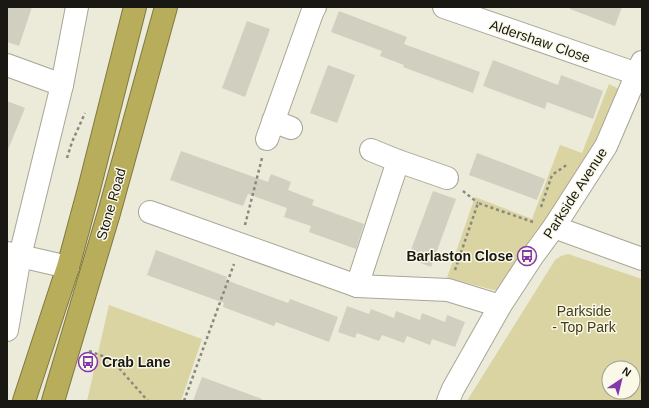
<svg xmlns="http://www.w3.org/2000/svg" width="649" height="408" viewBox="0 0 649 408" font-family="Helvetica,sans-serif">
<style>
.green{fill:#dad4a2;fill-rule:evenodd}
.building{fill:#d1cfbf}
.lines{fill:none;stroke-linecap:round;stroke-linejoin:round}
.minor-casing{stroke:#a8a696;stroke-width:24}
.highway-casing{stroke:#807941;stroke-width:24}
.path{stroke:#8a897d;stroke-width:2.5;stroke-dasharray:3 3;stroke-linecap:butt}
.minor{stroke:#fff;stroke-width:22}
.highway{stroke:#b8ad5b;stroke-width:22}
.labels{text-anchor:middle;stroke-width:3;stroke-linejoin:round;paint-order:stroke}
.street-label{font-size:14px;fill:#191812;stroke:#faf8e7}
.poi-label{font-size:14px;font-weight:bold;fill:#191812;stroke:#faf8e7;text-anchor:end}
.park-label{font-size:14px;fill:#403c18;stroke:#faf8e7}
</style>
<rect width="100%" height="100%" fill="#ecead9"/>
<!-- green -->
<g class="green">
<polygon points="609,84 623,91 608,131 498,291 447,278 475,197 532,219 560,145 582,153"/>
<path d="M 568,254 L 642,279 L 642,401 L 467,401 L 555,260 L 561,256 ZM 609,368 L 633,368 L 633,392 L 609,392 Z"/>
<polygon points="109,305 202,339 181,401 87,401"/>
</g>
<!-- building -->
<g class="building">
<polygon points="7,7 32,7 19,46 7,42"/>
<polygon points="570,7 622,7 615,26 570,9"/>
<polygon points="339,11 407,37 404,44 480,72 473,93 403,67 404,65 380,56 382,51 331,32"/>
<polygon points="247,21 270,29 245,97 222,88"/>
<polygon points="493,60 558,85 561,75 603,91 593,119 547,102 545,109 483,86"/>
<polygon points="328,65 355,75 337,123 310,113"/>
<polygon points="7,101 25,108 7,152"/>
<polygon points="181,151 268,182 271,174 291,182 288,190 314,200 312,205 364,224 356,249 309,232 311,226 284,217 287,208 248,194 243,206 170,180"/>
<polygon points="477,153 545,179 537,200 469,175"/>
<polygon points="433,191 456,199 431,267 408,258"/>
<polygon points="156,250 227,277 226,280 288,303 290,299 338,317 329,342 276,322 274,326 223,307 224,303 147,275"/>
<polygon points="347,306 369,314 371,309 394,318 396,311 420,320 422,313 445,322 447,315 465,322 455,347 432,339 430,345 407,336 404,343 382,335 379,341 357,333 355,338 338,332"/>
<polygon points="202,377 262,399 261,401 193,401"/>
</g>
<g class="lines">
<!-- minor casing -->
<g class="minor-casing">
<g id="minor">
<polyline points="444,7 637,74"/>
<polyline points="7,65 62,85"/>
<polyline points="273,121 291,128"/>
<polyline points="267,139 312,13 315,7"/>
<polyline points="371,150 398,161 447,178"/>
<polyline points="150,212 357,286 448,290 500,306"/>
<polyline points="554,227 642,259"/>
<polyline points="7,253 68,267"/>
<polyline points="357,286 398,161"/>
<polyline points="7,330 20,256 62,85 77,7"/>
<polyline points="448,401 453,389 500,306 532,257 554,227 606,146 642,62"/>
</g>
</g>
<!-- highway casing -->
<g class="highway-casing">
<g id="highway">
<polyline points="24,401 68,267 89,189 135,7"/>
<polyline points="53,401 109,213 166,7"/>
</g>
</g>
<!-- path -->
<g class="path">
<polyline points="67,158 72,142 85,113"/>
<polyline points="463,191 478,203"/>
<polyline points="541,207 552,175 568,164"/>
<polyline points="245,225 262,158"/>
<polyline points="455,270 478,203 533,222"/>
<polyline points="89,351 111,359 148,401"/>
<polyline points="184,401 234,264"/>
</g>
<!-- minor -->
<use href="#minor" class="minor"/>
<!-- highway -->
<use href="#highway" class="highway"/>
</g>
<!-- icons -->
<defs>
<g id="bus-ring" transform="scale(1)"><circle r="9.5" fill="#faf8e7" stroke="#8439ab" stroke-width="1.5"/><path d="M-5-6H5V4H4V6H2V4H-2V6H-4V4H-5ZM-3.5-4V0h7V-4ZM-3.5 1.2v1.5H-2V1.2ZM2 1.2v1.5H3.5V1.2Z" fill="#8439ab"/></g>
</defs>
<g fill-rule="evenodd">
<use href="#bus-ring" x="527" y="256"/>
<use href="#bus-ring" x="88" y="362"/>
</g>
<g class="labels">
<!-- street labels -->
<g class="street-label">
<text transform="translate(540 41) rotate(19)" y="5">Aldershaw Close</text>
<text transform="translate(575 193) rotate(-57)" y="5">Parkside Avenue</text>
<text transform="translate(111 204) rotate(-74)" y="5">Stone Road</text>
</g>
<!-- poi labels -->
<g class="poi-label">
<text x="513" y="261">Barlaston Close</text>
<text x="102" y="367" text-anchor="start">Crab Lane</text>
</g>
<!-- park labels -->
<g class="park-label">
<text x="584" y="316">Parkside<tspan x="584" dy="16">- Top Park</tspan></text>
</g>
</g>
<!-- border -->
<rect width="649" height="408" fill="none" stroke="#191812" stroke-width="16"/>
<!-- north arrow -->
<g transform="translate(621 380) rotate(35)"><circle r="19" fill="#faf8e7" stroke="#a09e92"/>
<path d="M0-3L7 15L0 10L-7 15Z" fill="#8439ab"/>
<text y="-6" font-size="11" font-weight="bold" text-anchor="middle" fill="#191812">N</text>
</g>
</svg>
